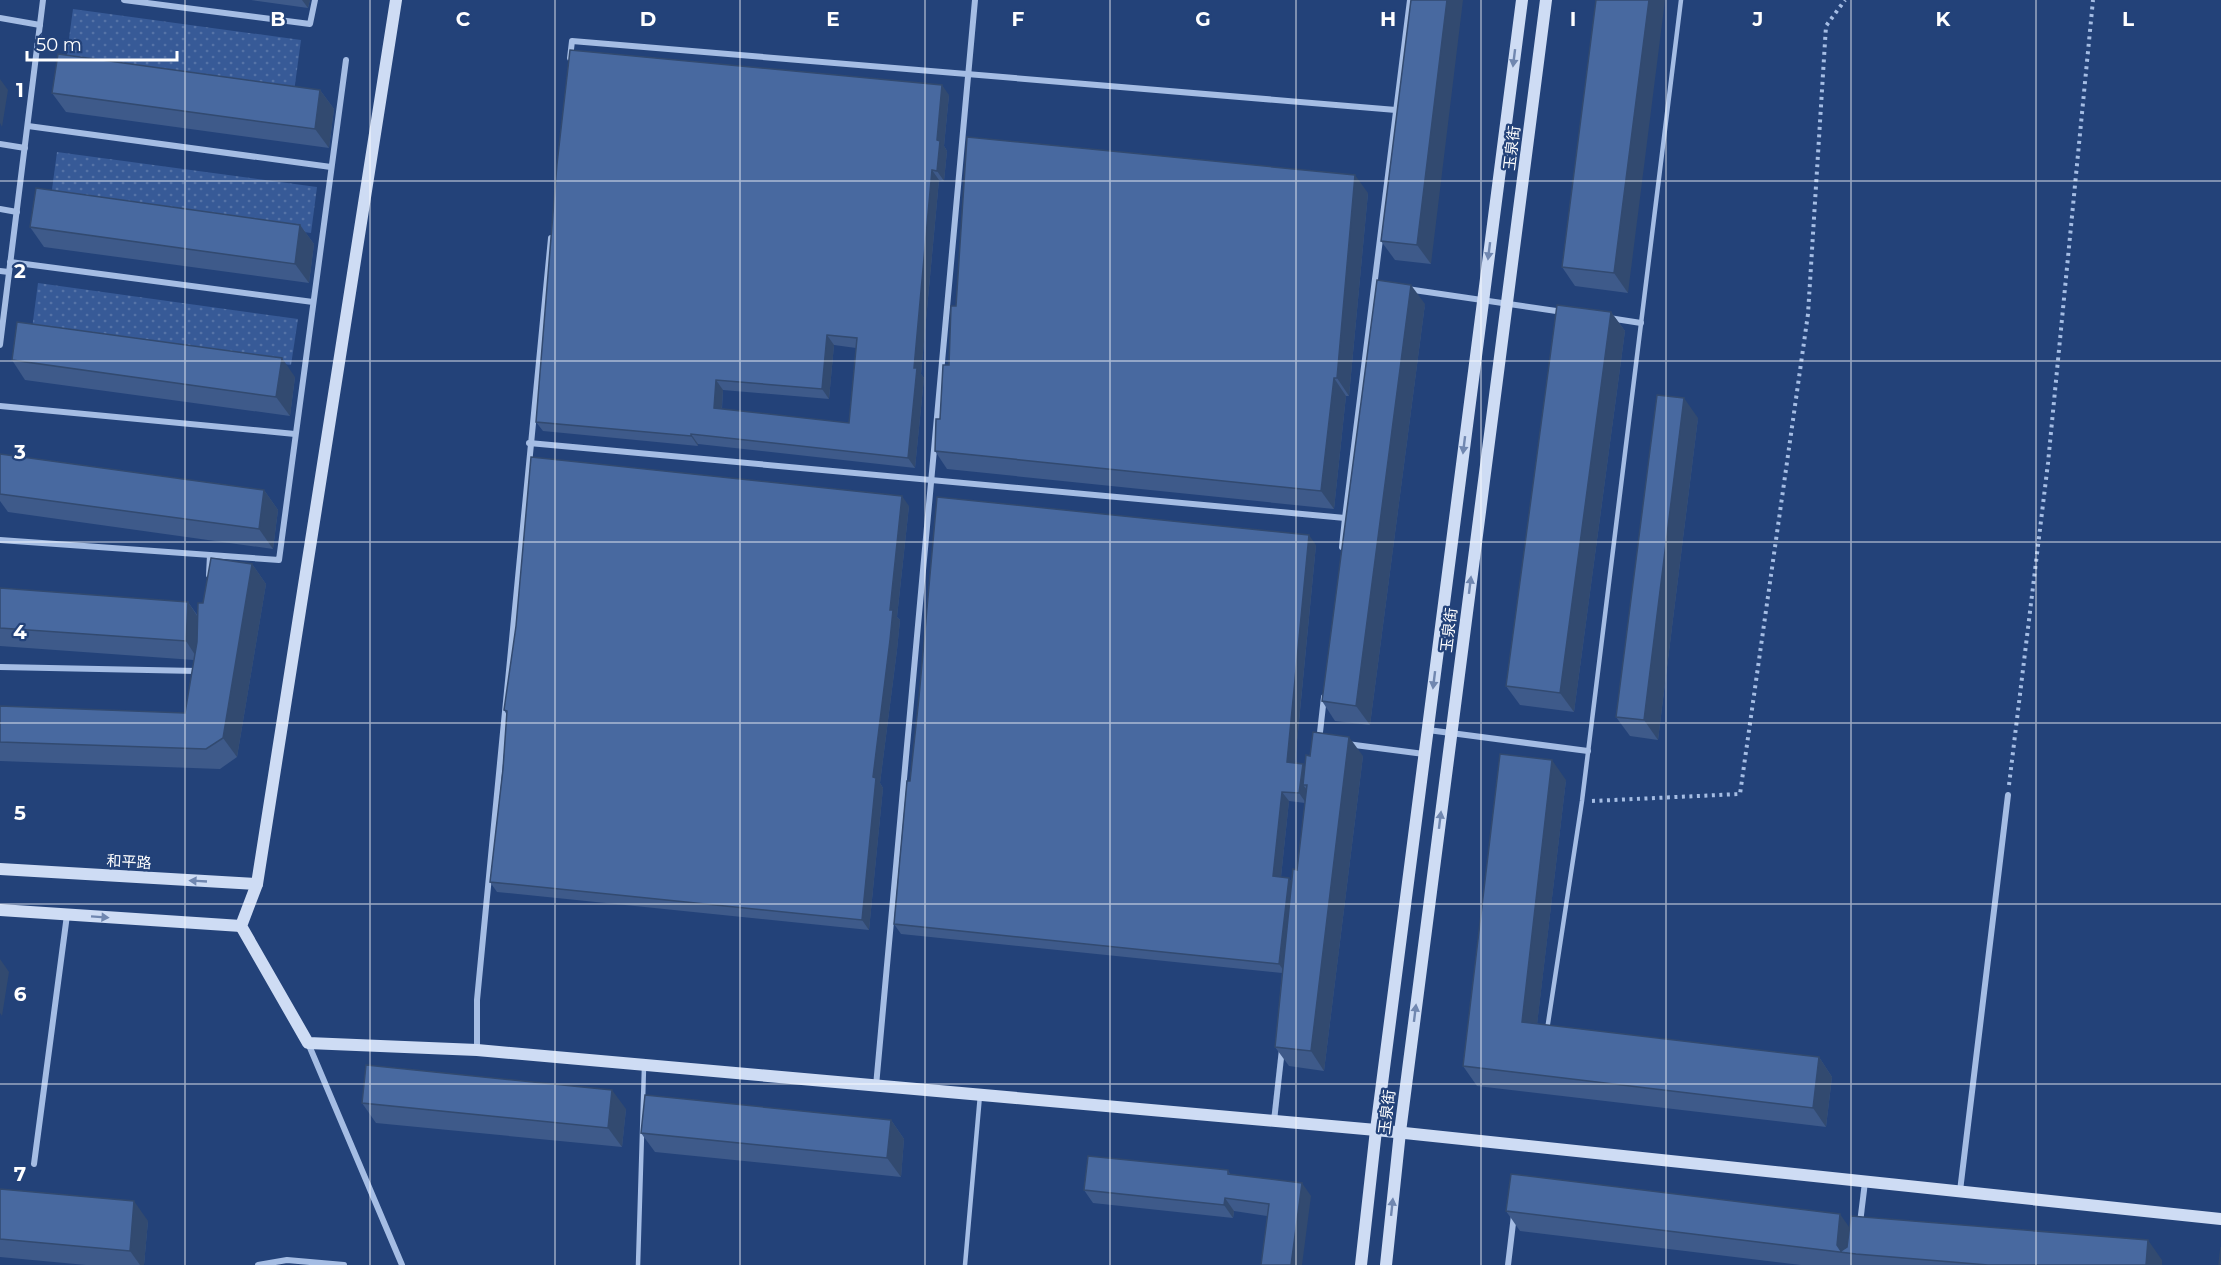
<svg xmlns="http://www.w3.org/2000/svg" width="2221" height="1265" viewBox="0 0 2221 1265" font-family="Montserrat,'Noto Sans SC',sans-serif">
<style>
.grass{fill:url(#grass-dots)}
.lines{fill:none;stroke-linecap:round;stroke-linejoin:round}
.path{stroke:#a5bde4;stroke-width:4;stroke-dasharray:3 4.5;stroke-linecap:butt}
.lane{stroke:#a5bde4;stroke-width:4.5}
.street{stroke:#a5bde4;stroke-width:6}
.secondary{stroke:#cedcf4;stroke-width:12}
.wall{fill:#3e5a8a;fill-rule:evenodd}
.shaded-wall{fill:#324a70}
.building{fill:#4869a0;stroke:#324a70;stroke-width:1.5;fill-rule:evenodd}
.oneway{fill:#7087b0}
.grid{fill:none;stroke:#fff;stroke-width:1.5;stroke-opacity:0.55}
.labels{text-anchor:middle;stroke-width:4.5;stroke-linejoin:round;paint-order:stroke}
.street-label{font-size:15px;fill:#fff;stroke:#234279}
.grid-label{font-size:20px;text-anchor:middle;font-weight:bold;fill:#fff;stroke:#234279;stroke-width:4.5;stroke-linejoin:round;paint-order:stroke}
</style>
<defs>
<pattern id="grass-dots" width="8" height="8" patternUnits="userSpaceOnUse" patternTransform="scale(1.5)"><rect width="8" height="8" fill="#375a97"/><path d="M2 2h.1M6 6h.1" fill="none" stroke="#5573a7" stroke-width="1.8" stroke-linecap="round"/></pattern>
</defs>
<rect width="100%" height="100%" fill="#234279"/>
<!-- grass -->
<g class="grass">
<polygon points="73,9 301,40 294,92 66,61"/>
<polygon points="57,152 317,187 311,233 51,197"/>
<polygon points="38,283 298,319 291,365 32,329"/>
</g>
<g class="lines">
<!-- path -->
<g class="path">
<polyline points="2009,785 2048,463 2093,0"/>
<polyline points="1592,801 1740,794 1808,314 1826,26 1845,0"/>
</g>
<!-- lane -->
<g class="lane">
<polyline points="1547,1030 1582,801 1681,0"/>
<polyline points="638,1265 644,1067"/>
<polyline points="965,1265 980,1095"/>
</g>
<!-- street -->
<g class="street">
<polyline points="124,0 310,24 315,0"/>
<polyline points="0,18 40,25"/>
<polyline points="570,58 572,41 1396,110"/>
<polyline points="28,126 331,167"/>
<polyline points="0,144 25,148"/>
<polyline points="0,209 17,212"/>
<polyline points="10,262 313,302"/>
<polyline points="0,271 9,272"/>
<polyline points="1407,289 1563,312"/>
<polyline points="1609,318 1641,323"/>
<polyline points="0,345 43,0"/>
<polyline points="0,406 295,434"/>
<polyline points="529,443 1345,518 1342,547"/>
<polyline points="1345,518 1410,0"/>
<polyline points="0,540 279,560 346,60"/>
<polyline points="209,575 210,555"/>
<polyline points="0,667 197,671"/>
<polyline points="1428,730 1588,751"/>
<polyline points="1319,741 1324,697"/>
<polyline points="1347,744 1424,754"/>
<polyline points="308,1043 402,1265"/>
<polyline points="477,1050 477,1000 551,238"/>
<polyline points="876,1086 975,0"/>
<polyline points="1274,1121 1282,1049"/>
<polyline points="34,1164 67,915"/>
<polyline points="1960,1191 2008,795"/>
<polyline points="1860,1223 1865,1182"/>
<polyline points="258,1265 287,1260 344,1265"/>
<polyline points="1508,1265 1514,1215"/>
</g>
<!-- secondary -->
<g class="secondary">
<polyline points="396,0 257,884 241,926 308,1043 477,1050 1376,1130 2221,1219"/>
<polyline points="0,869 257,884"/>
<polyline points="0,910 241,926"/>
<polyline points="1361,1265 1376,1130 1522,0"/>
<polyline points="1386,1265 1400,1132 1546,0"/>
</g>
</g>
<!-- wall -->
<g class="wall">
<polygon points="251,0 310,0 308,8"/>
<polygon points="1411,0 1431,264 1395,260 1381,241"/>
<polygon points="1596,0 1628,293 1575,286 1562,267"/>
<polygon points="320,90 334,109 329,148 66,112 52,93"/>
<path d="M 949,95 L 944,146 L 947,151 L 944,181 L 939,180 L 921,374 L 924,378 L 915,468 L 698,444 L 698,446 L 543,431 L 536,422 ZM 834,345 L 856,348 L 849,423 L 722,409 L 723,390 L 829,399 Z"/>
<polygon points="1368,193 1349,396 1346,396 1334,509 947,469 935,451 949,365 956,306"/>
<polygon points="300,225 314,244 309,283 44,247 30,227"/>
<polygon points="1425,304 1370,725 1335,721 1322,701"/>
<polygon points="1611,312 1625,331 1574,712 1520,705 1506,686"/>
<polygon points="12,360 295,377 290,416 25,380"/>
<polygon points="1698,418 1658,740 1630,736 1616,717"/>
<polygon points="0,454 264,490 278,510 273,549 8,512 0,501"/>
<polygon points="909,506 897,617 900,620 897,650 880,783 883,788 869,930 497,892 490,882 503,769 507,715 504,710"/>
<path d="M 1316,545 L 1295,763 L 1305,767 L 1363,756 L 1324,1071 L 1289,1066 L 1275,1047 L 1282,973 L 901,934 L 894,924 L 910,781 ZM 1289,801 L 1305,803 L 1297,870 L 1292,881 L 1281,877 Z"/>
<polygon points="252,564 266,584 237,757 220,769 0,761 0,706 185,713 194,660 0,646 0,588 188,602 198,616 203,603"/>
<polygon points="1566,780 1537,1024 1819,1057 1832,1077 1826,1127 1477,1086 1463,1066"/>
<polygon points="362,1103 626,1109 622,1147 376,1123"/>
<polygon points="891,1120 904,1139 901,1177 655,1152 641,1133"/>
<polygon points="1228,1170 1230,1174 1311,1196 1267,1216 1234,1211 1233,1218 1093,1203 1084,1190"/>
<polygon points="0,1189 148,1221 144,1265 86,1265 0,1257"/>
<polygon points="1506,1211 1850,1227 2162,1260 2162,1265 1801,1265 1520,1231"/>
</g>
<!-- shaded-wall -->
<g class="shaded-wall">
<polygon points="302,0 310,0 308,8"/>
<polygon points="1447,0 1463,0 1431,264 1417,245"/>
<polygon points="1649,0 1665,0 1628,293 1614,273"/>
<polygon points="0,79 8,90 2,127 0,123"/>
<polygon points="942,85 949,95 944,146 947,151 944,181 937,171 937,140"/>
<polygon points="320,90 334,109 329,148 315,129"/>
<polygon points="932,170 939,180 921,374 924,378 915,468 908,458 914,368"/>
<polygon points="1355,175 1368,193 1349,396 1337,378"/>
<polygon points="300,225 314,244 309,283 295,264"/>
<polygon points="1411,285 1425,304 1370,725 1356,706"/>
<polygon points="1611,312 1625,331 1574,712 1560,693"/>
<polygon points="827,335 834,345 829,399 822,389"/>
<polygon points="282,358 295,377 290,416 276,397"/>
<polygon points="1334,378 1346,396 1334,509 1321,491"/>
<polygon points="716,380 723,390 721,418 714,408"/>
<polygon points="1684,398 1698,418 1658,740 1644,720"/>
<polygon points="691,434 698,444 698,446 691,436"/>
<polygon points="264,490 278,510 273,549 259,529"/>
<polygon points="902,496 909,506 897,617 900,620 897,650 880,783 883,788 869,930 862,920 873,777"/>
<polygon points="1309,535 1316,545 1294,772 1287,762"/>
<polygon points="252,564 266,584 237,757 223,738"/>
<polygon points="188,602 201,622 199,661 186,641"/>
<polygon points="1349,737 1363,756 1324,1071 1311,1051"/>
<polygon points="1552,760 1566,780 1535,1042 1522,1022"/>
<polygon points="1303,764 1310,774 1303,785 1308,791 1306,803 1299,793"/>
<polygon points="1282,792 1289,801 1280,886 1273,876"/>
<polygon points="1289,878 1296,888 1286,974 1279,964"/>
<polygon points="0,959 9,972 2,1016 0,1013"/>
<polygon points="1819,1057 1832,1077 1826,1127 1813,1108"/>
<polygon points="612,1090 626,1109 622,1147 608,1128"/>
<polygon points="891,1120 904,1139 901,1177 887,1158"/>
<polygon points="1302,1183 1311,1196 1302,1265 1291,1265"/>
<polygon points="1225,1198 1234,1211 1233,1218 1224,1205"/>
<polygon points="134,1201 148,1221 144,1265 140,1265 130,1251"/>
<polygon points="1840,1214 1854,1234 1852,1253 1842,1252 1837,1245"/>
<polygon points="2148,1240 2162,1260 2162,1265 2146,1265"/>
</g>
<!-- building -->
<g class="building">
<polygon points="1411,0 1447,0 1417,245 1381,241"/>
<polygon points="1596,0 1649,0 1614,273 1562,267"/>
<path d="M 570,50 L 942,85 L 937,140 L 940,141 L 937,171 L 932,170 L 914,368 L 917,368 L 908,458 L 691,434 L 691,436 L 536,422 L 557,164 ZM 827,335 L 857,338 L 849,423 L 714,408 L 716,380 L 822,389 Z"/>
<polygon points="58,54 320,90 315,129 52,93"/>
<polygon points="967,137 1355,175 1337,378 1334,378 1321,491 935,451 936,419 940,419 943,365 949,365 951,306 956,306"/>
<polygon points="36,188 300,225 295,264 30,227"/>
<polygon points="1377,280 1411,285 1356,706 1322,701"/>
<polygon points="1557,305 1611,312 1560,693 1506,686"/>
<polygon points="17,322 282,358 276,397 12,360"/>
<polygon points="1657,395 1684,398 1644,720 1616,717"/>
<polygon points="0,454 264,490 259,529 0,494"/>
<polygon points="531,457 902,496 890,610 893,610 890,640 873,777 876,778 862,920 490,882 503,769 507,711 504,710 516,626"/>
<polygon points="937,497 1309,535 1287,762 1303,764 1299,793 1282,792 1273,876 1289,878 1279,964 894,924 907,781 910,781 919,697"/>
<polygon points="211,558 252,564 223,738 206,749 0,742 0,706 185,713 197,642 198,603 203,603"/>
<polygon points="0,588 188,602 186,641 0,628"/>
<polygon points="1313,732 1349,737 1311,1051 1275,1047 1293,869 1297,870 1307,785 1303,785 1306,755 1310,756"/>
<polygon points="1500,754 1552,760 1522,1022 1819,1057 1813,1108 1463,1066"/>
<polygon points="366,1065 612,1090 608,1128 362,1103"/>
<polygon points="645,1095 891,1120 887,1158 641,1133"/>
<polygon points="1088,1156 1228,1170 1228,1174 1302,1183 1291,1265 1261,1265 1269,1204 1225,1198 1224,1205 1084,1190"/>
<polygon points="1511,1174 1840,1214 1837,1245 1841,1251 1847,1247 1851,1216 2148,1240 2146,1265 1988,1265 1856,1254 1506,1211"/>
<polygon points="0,1189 134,1201 130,1251 0,1239"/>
<polygon points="2221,1247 2221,1265 2219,1265"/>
</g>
<!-- one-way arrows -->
<defs><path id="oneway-solid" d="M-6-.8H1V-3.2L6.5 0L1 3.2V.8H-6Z" transform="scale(1.5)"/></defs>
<g class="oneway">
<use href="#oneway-solid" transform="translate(1514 58) rotate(97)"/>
<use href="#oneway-solid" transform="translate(1489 251) rotate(97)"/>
<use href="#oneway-solid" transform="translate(1464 445) rotate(97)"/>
<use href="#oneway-solid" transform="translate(1470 585) rotate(-83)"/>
<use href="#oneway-solid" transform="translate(1434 680) rotate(97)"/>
<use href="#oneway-solid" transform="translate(1440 820) rotate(-83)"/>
<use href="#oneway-solid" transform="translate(198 881) rotate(-177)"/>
<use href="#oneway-solid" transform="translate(100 917) rotate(4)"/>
<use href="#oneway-solid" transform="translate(1415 1013) rotate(-83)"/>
<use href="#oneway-solid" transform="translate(1392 1207) rotate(-84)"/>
</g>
<!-- grid -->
<path class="grid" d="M 185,0 L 185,1265M 370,0 L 370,1265M 555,0 L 555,1265M 740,0 L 740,1265M 925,0 L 925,1265M 1110,0 L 1110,1265M 1296,0 L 1296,1265M 1481,0 L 1481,1265M 1666,0 L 1666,1265M 1851,0 L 1851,1265M 2036,0 L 2036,1265M 0,181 L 2221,181M 0,361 L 2221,361M 0,542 L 2221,542M 0,723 L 2221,723M 0,904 L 2221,904M 0,1084 L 2221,1084"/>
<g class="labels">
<!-- street labels -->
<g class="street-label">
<text transform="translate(1512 148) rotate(-83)" y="5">玉泉街</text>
<text transform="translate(1449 630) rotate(-83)" y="5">玉泉街</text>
<text transform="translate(129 862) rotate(3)" y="5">和平路</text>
<text transform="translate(1387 1112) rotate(-83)" y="5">玉泉街</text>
</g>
</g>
<g class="grid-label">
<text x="278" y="26">B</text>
<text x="463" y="26">C</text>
<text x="648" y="26">D</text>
<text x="833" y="26">E</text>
<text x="1018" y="26">F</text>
<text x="1203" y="26">G</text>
<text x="1388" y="26">H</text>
<text x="1573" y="26">I</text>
<text x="1758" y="26">J</text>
<text x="1943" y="26">K</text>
<text x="2128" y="26">L</text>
<text x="20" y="97">1</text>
<text x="20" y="278">2</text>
<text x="20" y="459">3</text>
<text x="20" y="639">4</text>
<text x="20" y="820">5</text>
<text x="20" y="1001">6</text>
<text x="20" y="1181">7</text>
</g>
<!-- scale -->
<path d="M27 51v9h150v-9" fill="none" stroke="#ffffff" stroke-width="3"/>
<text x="36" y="51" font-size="18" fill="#ffffff" stroke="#234279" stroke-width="4.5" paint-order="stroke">50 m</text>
</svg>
